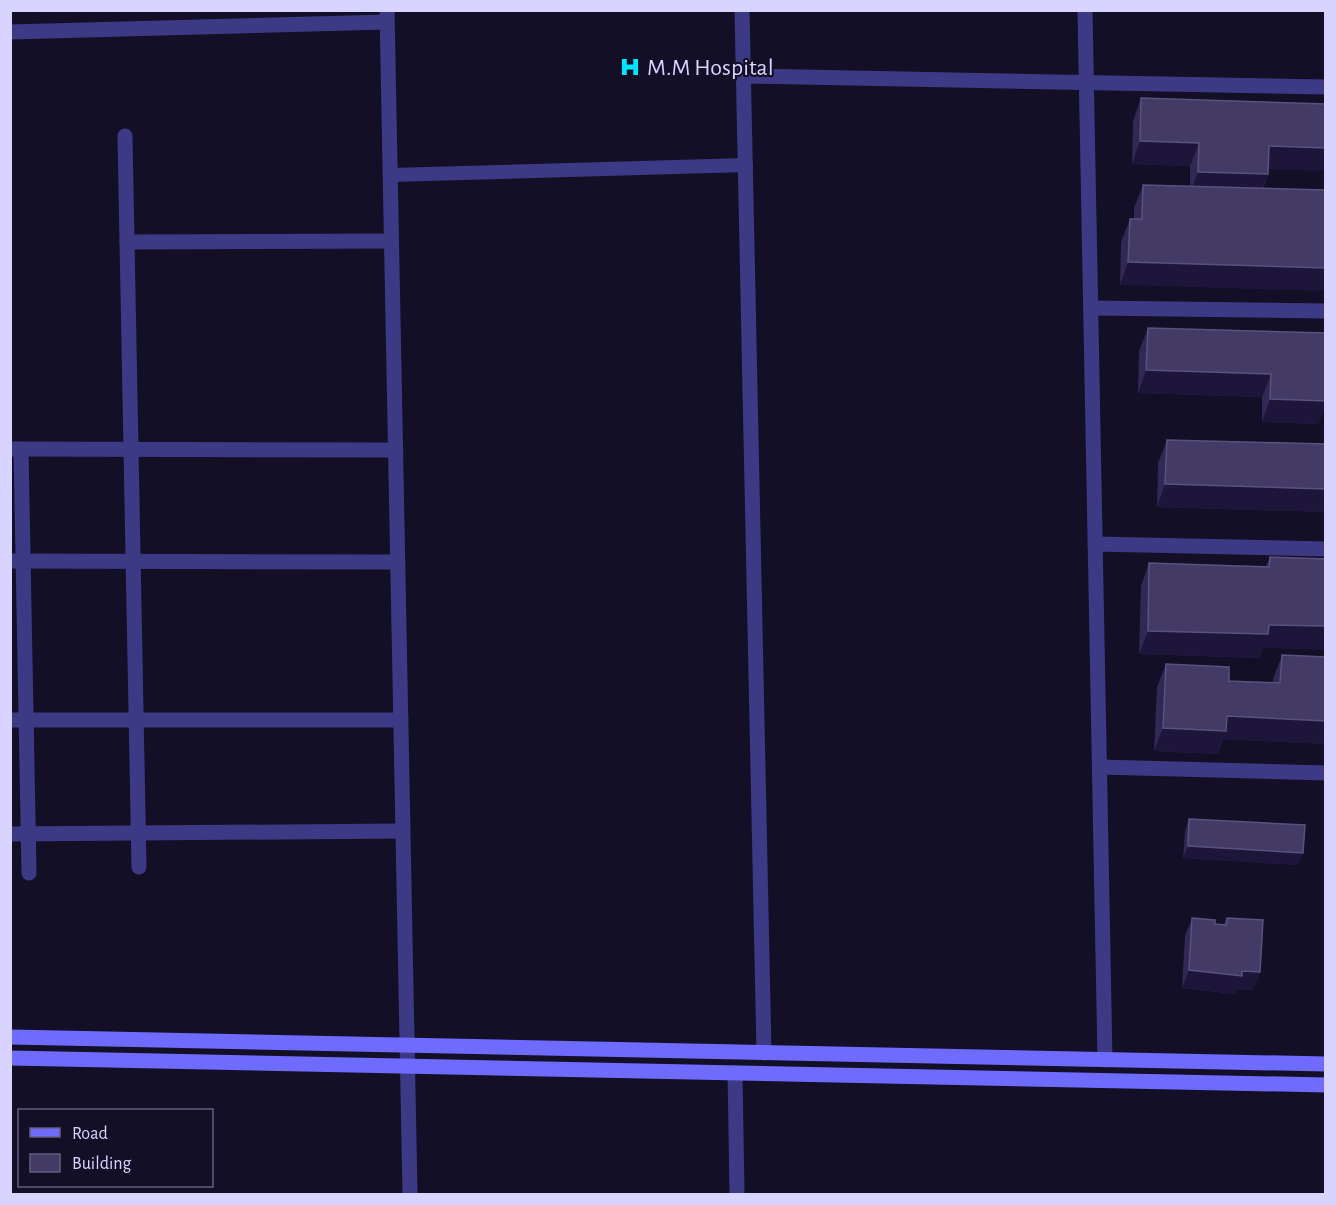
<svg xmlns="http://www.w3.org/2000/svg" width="1336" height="1205" viewBox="0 0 1336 1205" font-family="'Alegreya Sans',sans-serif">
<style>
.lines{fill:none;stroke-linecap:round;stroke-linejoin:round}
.service{stroke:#3d3a85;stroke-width:14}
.minor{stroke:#3d3a85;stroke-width:15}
.tertiary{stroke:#3d3a85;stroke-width:15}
.secondary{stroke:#6f6bff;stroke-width:15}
.wall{fill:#312854}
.shaded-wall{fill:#1d163a}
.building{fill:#433a66;stroke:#5a527e;stroke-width:1.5}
.labels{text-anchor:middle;stroke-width:4.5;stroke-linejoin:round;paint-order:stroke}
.poi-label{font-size:24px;fill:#d9d4ff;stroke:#130f26;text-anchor:start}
</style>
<rect width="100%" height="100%" fill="#130f26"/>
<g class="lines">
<!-- service -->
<polyline class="service" points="390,175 746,165"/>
<!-- minor -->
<g class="minor">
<polyline points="742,10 764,1053"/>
<polyline points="1085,10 1105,1060"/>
<polyline points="10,32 387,22"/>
<polyline points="744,76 1326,87"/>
<polyline points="125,136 139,867"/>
<polyline points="127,242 391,241"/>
<polyline points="1091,308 1326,311"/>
<polyline points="10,449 396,450"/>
<polyline points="21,449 29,873"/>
<polyline points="1095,544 1326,549"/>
<polyline points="10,561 398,562"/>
<polyline points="10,720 401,720"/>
<polyline points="1100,767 1326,773"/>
<polyline points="10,834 402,831"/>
<polyline points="735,1073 737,1194"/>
</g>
<!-- tertiary -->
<polyline class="tertiary" points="387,10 410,1194"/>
<!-- secondary -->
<g class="secondary">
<polyline points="10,1037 1326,1064"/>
<polyline points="10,1058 1326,1085"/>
</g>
</g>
<!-- wall -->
<g class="wall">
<polygon points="1141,98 1268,169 1268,174 1263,189 1120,285 1121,242 1130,219 1134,219 1134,208 1143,185 1190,187 1190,166 1132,164 1133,121"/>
<polygon points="1148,328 1326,333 1326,404 1318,424 1262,422 1262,397 1138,393 1139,351"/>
<polygon points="1167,440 1326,444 1326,512 1157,507 1158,463"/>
<polygon points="1270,557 1263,648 1260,658 1139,654 1141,586 1149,563 1266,566"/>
<polygon points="1282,655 1326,657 1326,744 1223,739 1218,754 1154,751 1157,687 1166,664 1229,681 1273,683 1273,679"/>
<polygon points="1189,819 1303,853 1298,865 1183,858 1185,831"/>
<polygon points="1192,918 1215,924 1224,924 1227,918 1260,972 1253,990 1237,989 1235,994 1182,988 1185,936"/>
</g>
<!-- shaded-wall -->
<g class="shaded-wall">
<polygon points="1140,141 1199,143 1190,166 1132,164"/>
<polygon points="1269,146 1326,148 1326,171 1260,169"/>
<polygon points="1198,172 1268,174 1259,197 1189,196"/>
<polygon points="1128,262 1326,268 1326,291 1120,285"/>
<polygon points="1146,370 1271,374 1262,397 1138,393"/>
<polygon points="1270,399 1326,401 1326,404 1318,424 1262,422"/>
<polygon points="1165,484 1326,489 1326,512 1157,507"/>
<polygon points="1269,625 1326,626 1326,650 1263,648 1260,658 1139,654 1148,631"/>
<polygon points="1227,716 1326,721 1326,744 1223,739 1218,754 1154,751 1163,728"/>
<polygon points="1188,846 1303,853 1298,865 1183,858"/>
<polygon points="1189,970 1242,971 1260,972 1253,990 1237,989 1235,994 1182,988"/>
</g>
<!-- building -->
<g class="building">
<polygon points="1141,98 1326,104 1326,148 1269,146 1268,174 1198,172 1199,143 1140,141"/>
<polygon points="1143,185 1326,190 1326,268 1128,262 1130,219 1142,219"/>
<polygon points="1148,328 1326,333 1326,401 1270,399 1271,374 1146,370"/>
<polygon points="1167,440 1326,444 1326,489 1165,484"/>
<polygon points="1270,557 1326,559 1326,626 1269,625 1268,634 1148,631 1149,563 1269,567"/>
<polygon points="1282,655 1326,657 1326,721 1227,716 1226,731 1163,728 1166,664 1229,667 1229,681 1280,683"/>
<polygon points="1189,819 1305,825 1303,853 1188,846"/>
<polygon points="1192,918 1215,920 1215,924 1226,925 1227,918 1263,920 1260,972 1242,971 1242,976 1189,970"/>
</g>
<!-- icons -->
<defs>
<g id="hospital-bare" transform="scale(1.62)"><path d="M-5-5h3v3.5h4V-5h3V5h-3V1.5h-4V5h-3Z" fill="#00e5ff" stroke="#130f26" stroke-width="2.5" paint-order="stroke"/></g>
</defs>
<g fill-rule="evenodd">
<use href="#hospital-bare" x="630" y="67"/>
</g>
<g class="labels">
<!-- poi labels -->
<g class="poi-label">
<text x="647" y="75">M.M Hospital</text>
</g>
</g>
<!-- border -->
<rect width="1336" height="1205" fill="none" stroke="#d9d4ff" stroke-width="24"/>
<!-- legend -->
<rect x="18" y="1109" width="195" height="78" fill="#130f26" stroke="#625e7d" stroke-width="1.5"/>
<rect x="30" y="1128" width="30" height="9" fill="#6f6bff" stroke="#625e7d" stroke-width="1.5"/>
<text x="72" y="1139" font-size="18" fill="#d9d4ff">Road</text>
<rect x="30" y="1154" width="30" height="18" fill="#433a66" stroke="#625e7d" stroke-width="1.5"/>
<text x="72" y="1169" font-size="18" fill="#d9d4ff">Building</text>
</svg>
